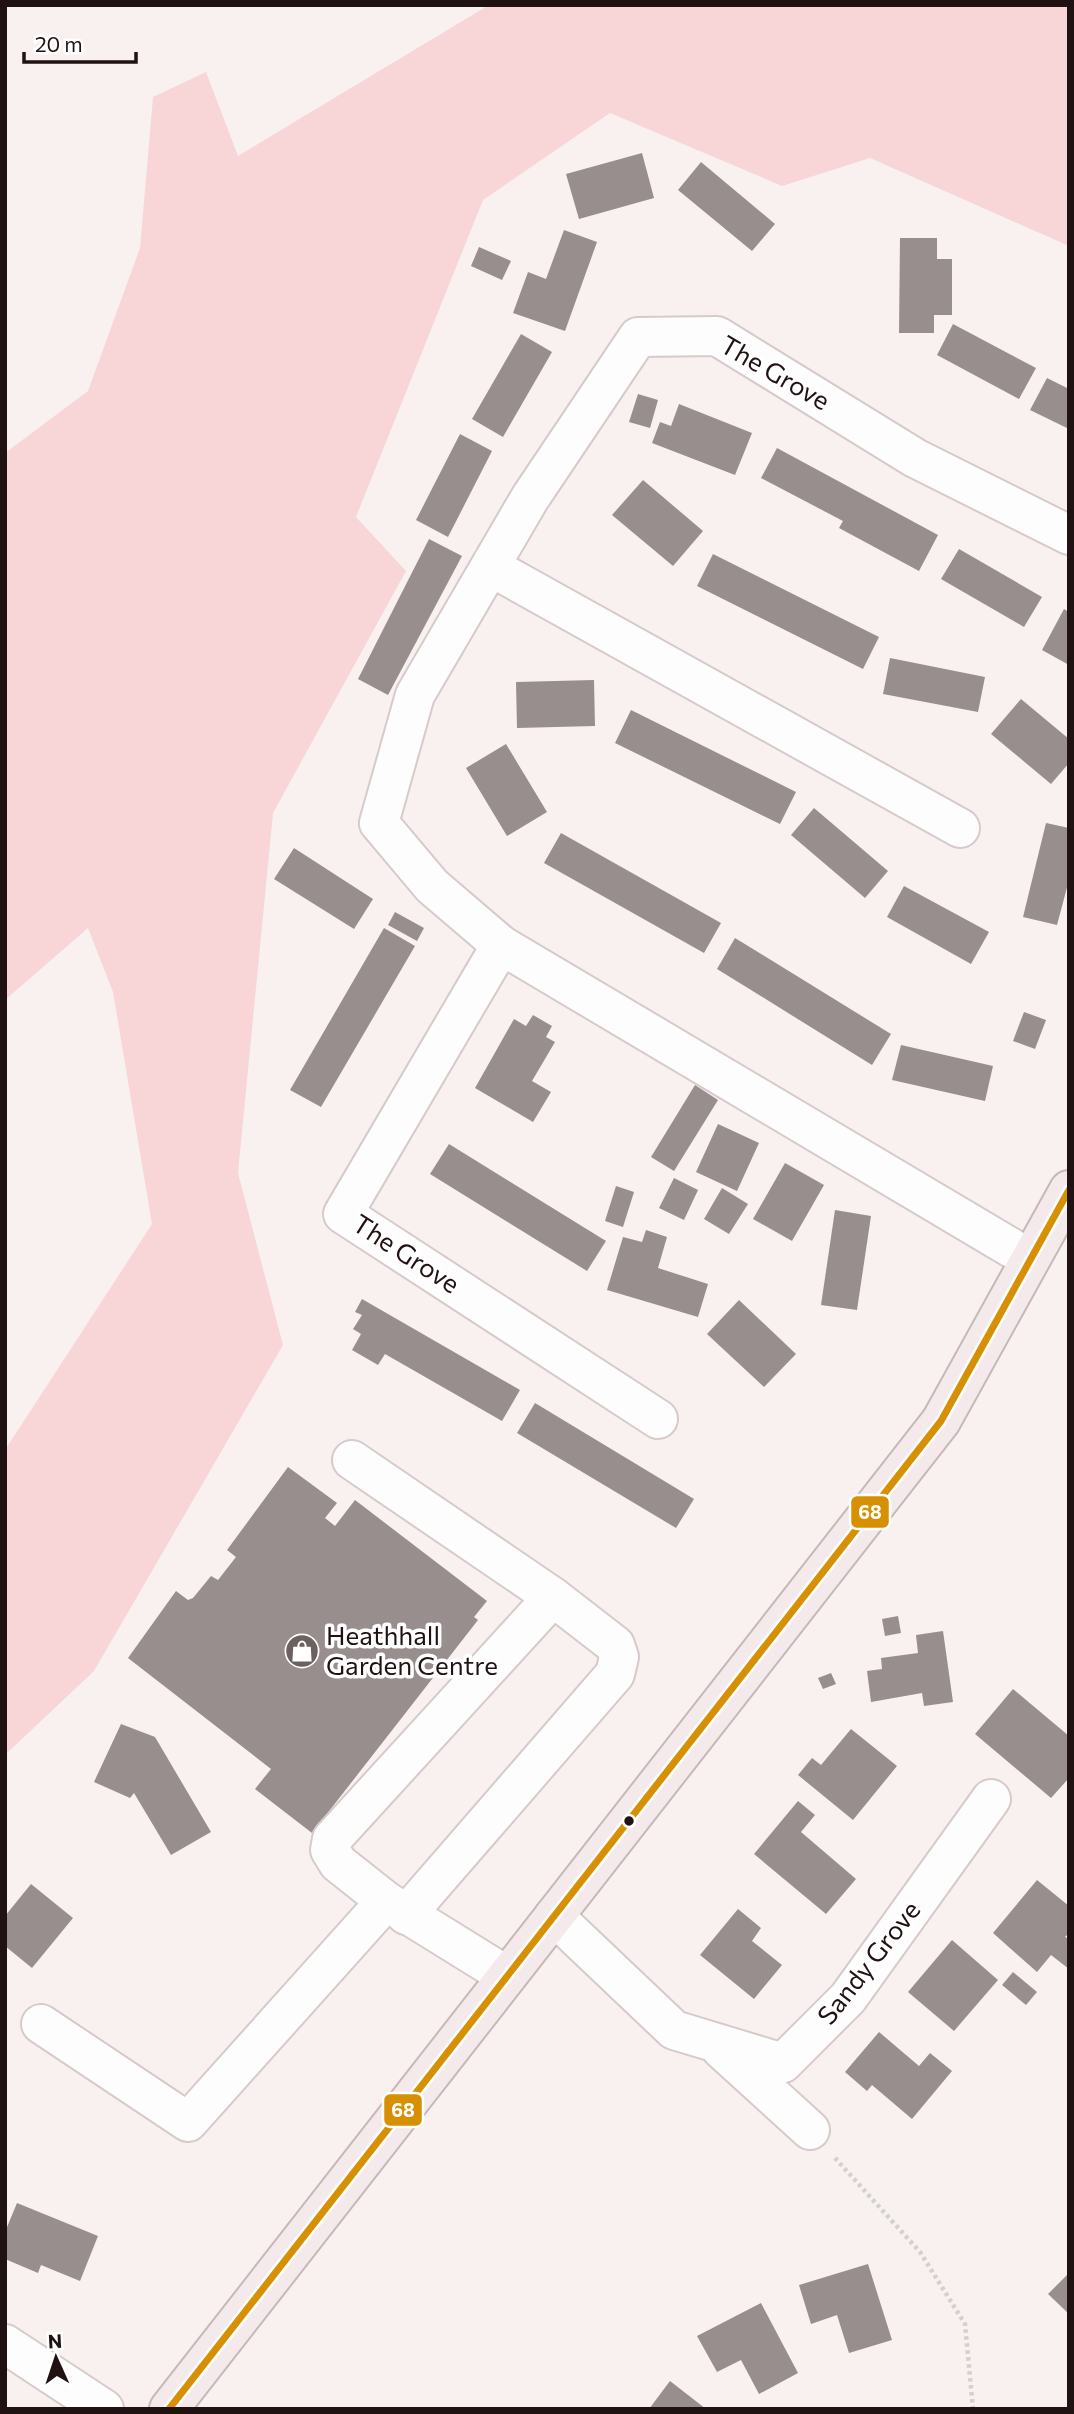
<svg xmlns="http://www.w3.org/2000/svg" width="1074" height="2414" viewBox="0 0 1074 2414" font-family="Commissioner,sans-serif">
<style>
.green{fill:#f8d6d7}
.building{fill:#988e8e}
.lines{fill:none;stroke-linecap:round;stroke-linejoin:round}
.minor-casing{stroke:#d6caca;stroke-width:42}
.highway-casing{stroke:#c7b8b8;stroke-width:42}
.path{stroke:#d3d0d0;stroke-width:4.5;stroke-dasharray:3.5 3.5;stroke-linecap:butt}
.minor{stroke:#fefdfd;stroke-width:38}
.highway{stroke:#f5eaeb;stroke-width:38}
.bus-1-casing{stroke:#fff;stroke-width:12}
.bus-1{stroke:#d79003;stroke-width:7}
.bus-dot{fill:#201213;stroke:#fff;stroke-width:2.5}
.labels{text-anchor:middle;stroke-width:7;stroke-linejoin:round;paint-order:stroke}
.street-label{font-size:26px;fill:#201213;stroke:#fff}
.poi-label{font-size:26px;fill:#201213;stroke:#fff;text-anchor:start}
.line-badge{stroke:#fff;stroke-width:2.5}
.badge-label{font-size:19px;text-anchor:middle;font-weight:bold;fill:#fff}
</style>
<rect width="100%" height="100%" fill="#f9f0f0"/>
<!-- green -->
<polygon class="green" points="489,5 1069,5 1069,246 870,158 782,186 610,113 483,200 356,517 406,571 273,813 238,1173 283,1345 94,1671 5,1755 5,1450 152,1224 113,992 88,928 5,1000 5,453 88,391 140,248 153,97 206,72 238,156"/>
<!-- building -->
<g class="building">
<polygon points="642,153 654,198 579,219 566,174"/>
<polygon points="701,162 775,224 752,251 678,190"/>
<polygon points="564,230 597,242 565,331 513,313 528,272 546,279"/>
<polygon points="900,238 937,238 937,259 952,259 952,315 934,315 934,333 899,333"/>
<polygon points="479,247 511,261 502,280 471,266"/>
<polygon points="953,324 1036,368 1019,399 937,355"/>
<polygon points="521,334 552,352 503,437 472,419"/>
<polygon points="1047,378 1069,389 1069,429 1030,410"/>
<polygon points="638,394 658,400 650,428 629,422"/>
<polygon points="679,404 752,433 735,475 652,443 660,422 671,426"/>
<polygon points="460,434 492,451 448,537 416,520"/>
<polygon points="777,448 938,535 919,571 839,528 843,521 761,478"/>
<polygon points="643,480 703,531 673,566 612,515"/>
<polygon points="429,539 462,556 388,695 358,679"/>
<polygon points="959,549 1042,597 1024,627 941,579"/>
<polygon points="713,554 879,637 863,669 697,586"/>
<polygon points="1064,609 1069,612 1069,665 1042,650"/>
<polygon points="890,658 985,677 978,712 883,694"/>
<polygon points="594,680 595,726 517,728 516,682"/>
<polygon points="1021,699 1069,739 1069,763 1051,784 991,734"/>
<polygon points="631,710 796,792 780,824 615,743"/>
<polygon points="506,744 547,812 507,836 466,768"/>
<polygon points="814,808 888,871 865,898 791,835"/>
<polygon points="1046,823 1069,828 1069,880 1057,925 1023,917"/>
<polygon points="561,833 721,923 704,953 544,863"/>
<polygon points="294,848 373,899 354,929 274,879"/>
<polygon points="904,886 989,932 971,964 887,917"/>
<polygon points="395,912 424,928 417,941 388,925"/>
<polygon points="384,928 415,946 321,1107 290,1090"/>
<polygon points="735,938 891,1034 872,1065 717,969"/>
<polygon points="1024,1012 1046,1020 1035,1049 1013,1041"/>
<polygon points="533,1015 552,1026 546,1037 555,1042 532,1081 551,1092 533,1122 475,1088 514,1019 526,1026"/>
<polygon points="901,1045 993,1066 985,1101 892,1080"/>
<polygon points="695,1085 718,1100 674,1171 651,1157"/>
<polygon points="718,1124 759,1143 737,1191 696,1172"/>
<polygon points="449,1144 606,1241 587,1271 430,1174"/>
<polygon points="785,1163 824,1185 792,1241 753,1219"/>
<polygon points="674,1178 698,1190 684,1220 659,1208"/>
<polygon points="616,1186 634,1192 623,1227 605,1221"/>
<polygon points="722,1188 748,1204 729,1234 704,1219"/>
<polygon points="835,1210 871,1216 857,1310 821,1305"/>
<polygon points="646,1230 667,1237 658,1268 708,1284 698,1317 607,1290 623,1237 642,1242"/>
<polygon points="362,1299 520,1390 502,1421 385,1354 378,1365 352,1350 361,1334 353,1329 362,1315 355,1312"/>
<polygon points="739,1300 796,1354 764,1387 707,1334"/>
<polygon points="535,1403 694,1499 676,1528 517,1433"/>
<polygon points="288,1467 337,1503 325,1518 335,1526 355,1500 487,1601 474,1617 478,1620 312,1833 255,1789 271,1769 128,1658 176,1591 188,1600 193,1598 211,1576 218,1580 236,1557 227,1550"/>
<polygon points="898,1616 901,1633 885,1636 882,1619"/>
<polygon points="943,1631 953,1702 924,1706 922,1693 871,1702 867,1671 882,1669 881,1658 918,1653 916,1635"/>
<polygon points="831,1673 836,1684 823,1689 818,1678"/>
<polygon points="1013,1689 1069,1736 1069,1778 1051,1798 975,1734"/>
<polygon points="121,1724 155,1737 211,1832 171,1855 134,1793 130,1798 94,1782"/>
<polygon points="851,1729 897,1766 853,1820 798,1775 812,1758 821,1765"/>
<polygon points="798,1801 815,1815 801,1832 856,1879 826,1914 754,1854"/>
<polygon points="1037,1880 1069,1906 1069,1933 1065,1937 1069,1939 1069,1969 1051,1955 1037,1972 993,1933"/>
<polygon points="31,1884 73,1918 32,1968 5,1946 5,1916"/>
<polygon points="738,1909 761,1928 752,1941 782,1965 754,1999 700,1955"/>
<polygon points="952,1940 998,1980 954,2031 908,1992"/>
<polygon points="1013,1972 1037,1992 1026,2005 1002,1985"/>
<polygon points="879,2032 919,2066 930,2053 952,2071 912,2119 872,2085 867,2091 845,2072"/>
<polygon points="17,2203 98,2236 80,2281 41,2265 38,2273 5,2259 5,2232"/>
<polygon points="868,2264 892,2340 849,2353 837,2315 811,2324 799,2285"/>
<polygon points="1069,2273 1069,2314 1048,2294"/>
<polygon points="761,2303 798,2373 759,2394 741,2360 717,2372 697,2336"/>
<polygon points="670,2381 706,2409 649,2409"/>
</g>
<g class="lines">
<!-- minor casing -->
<g class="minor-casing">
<g id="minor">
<polyline points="491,567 960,828"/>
<polyline points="501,945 343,1214 658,1419"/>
<polyline points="1030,1259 501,945 432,886 379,823 415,695 530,498 638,337 717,336 915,458 1069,535"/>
<polyline points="352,1460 553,1597 615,1645 619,1657 615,1674 406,1915"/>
<polyline points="386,1901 338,1863 330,1850 332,1839 553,1597"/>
<polyline points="554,1916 674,2030 783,2063 848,1998 991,1799"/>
<polyline points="41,2024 188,2122 386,1901 507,1976"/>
<polyline points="721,2049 810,2130"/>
<polyline points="5,2344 104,2409"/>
</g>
</g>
<!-- highway casing -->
<g class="highway-casing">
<polyline id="highway" points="169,2409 941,1421 1069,1190"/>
</g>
<!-- path -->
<polyline class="path" points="835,2158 920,2252 965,2324 973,2409"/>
<!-- minor -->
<use href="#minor" class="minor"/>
<!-- highway -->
<use href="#highway" class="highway"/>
<!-- bus-1 casing -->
<g class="bus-1-casing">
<polyline id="bus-1" points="169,2409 941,1421 1069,1190"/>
</g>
<!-- bus-1 -->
<use href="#bus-1" class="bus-1"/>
</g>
<!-- icons -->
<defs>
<g id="shop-disc" transform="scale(1.75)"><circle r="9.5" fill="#6c6060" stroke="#fff"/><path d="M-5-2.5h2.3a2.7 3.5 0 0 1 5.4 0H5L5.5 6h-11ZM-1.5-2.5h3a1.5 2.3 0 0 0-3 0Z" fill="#fff"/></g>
</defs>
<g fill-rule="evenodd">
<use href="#shop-disc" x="302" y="1651"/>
</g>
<!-- markers -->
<circle class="bus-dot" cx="629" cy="1821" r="6"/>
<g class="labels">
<!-- street labels -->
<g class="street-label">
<text transform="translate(775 373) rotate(30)" y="9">The Grove</text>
<text transform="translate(406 1254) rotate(33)" y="9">The Grove</text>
<text transform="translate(869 1963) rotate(-52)" y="9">Sandy Grove</text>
</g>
<!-- poi labels -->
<g class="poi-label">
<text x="326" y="1645">Heathhall<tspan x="326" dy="30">Garden Centre</tspan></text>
</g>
</g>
<g class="line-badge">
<rect x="850" y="1495" width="40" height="34" rx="7" fill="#d79003"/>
<rect x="383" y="2093" width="40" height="34" rx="7" fill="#d79003"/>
</g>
<g class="badge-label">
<text x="870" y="1519">68</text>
<text x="403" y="2117">68</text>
</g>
<!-- border -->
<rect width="1074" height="2414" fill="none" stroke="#201213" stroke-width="14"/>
<!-- north arrow -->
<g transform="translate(56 2358) rotate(357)" stroke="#ffffff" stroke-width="5" paint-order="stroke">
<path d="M0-5L12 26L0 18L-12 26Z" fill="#201213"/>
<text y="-10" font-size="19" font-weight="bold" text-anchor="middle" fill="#201213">N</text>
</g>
<!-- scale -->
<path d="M24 52v10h112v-10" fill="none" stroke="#201213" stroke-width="3.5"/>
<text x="35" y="52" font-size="21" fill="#201213" stroke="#ffffff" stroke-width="5" paint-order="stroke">20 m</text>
</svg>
